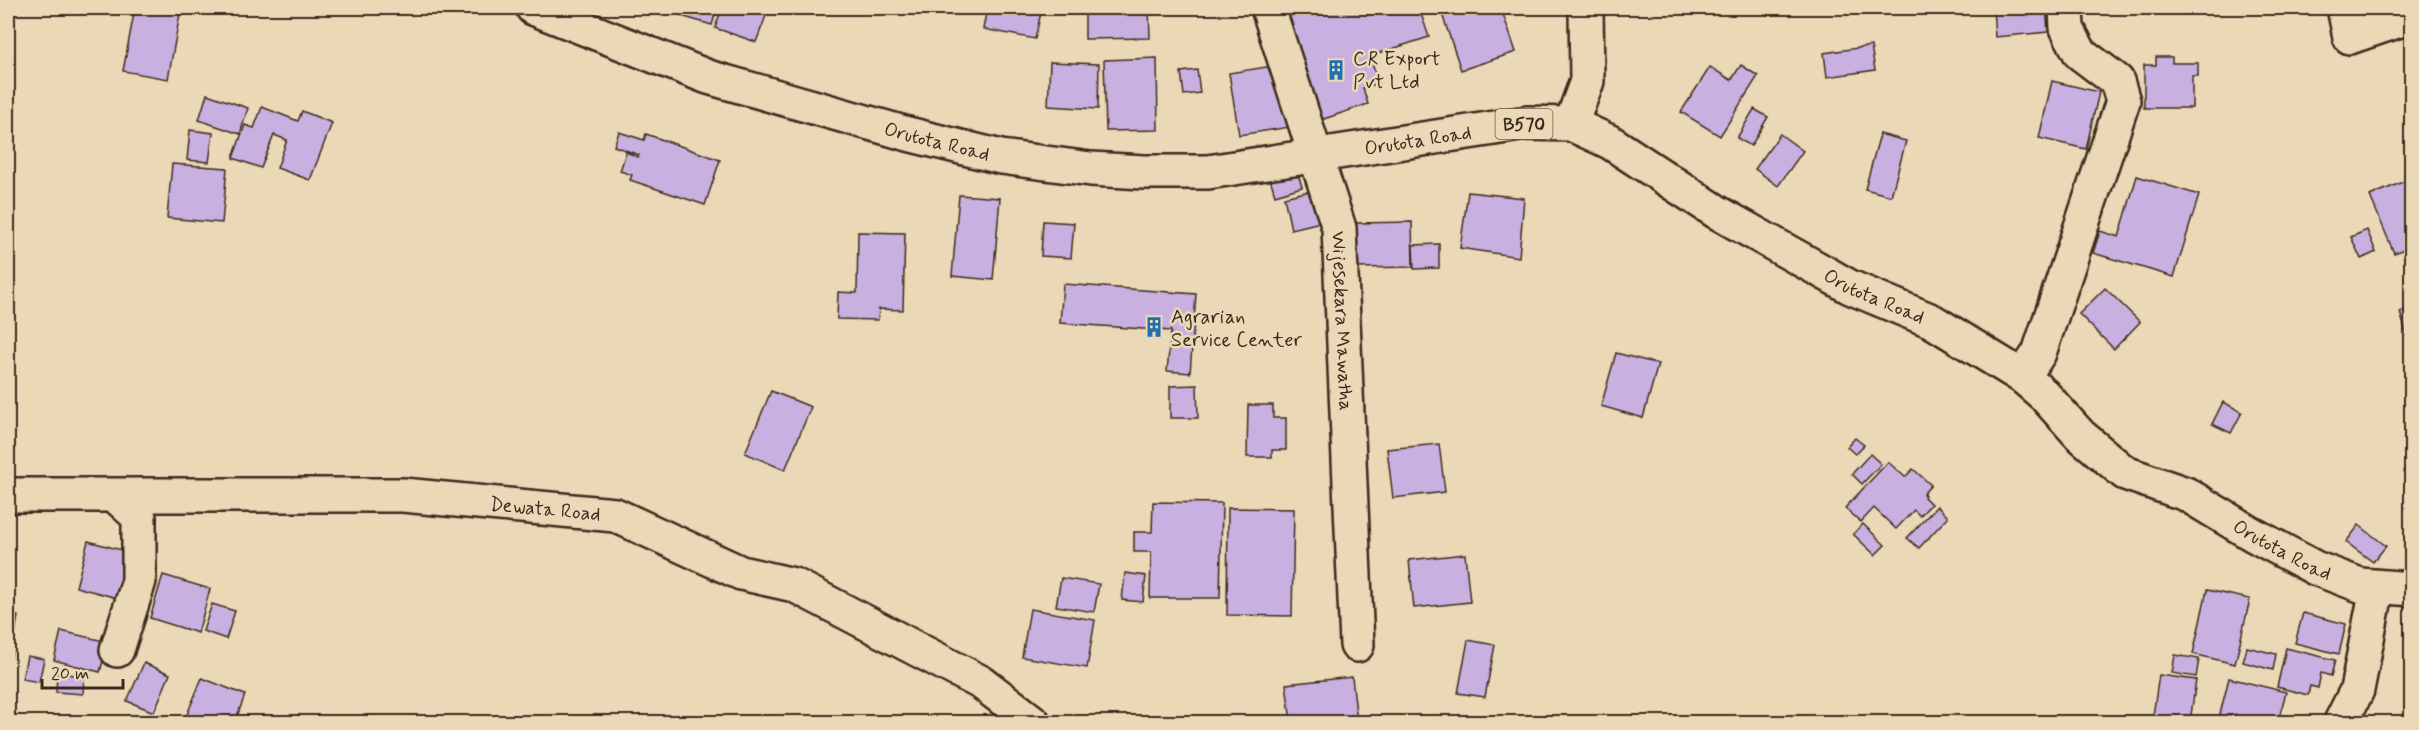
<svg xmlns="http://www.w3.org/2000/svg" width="2419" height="730" viewBox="0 0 2419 730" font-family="Mynerve,sans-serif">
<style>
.building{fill:#c8b1e0;stroke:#3b2a1e;stroke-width:1.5}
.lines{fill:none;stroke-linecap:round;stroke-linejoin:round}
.minor-casing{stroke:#3b2a1e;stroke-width:38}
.major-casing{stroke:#3b2a1e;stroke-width:38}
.minor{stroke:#ebd8b6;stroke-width:33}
.major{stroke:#ebd8b6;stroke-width:33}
.labels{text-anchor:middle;stroke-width:5;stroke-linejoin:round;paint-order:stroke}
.shield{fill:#ebd8b6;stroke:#705e4c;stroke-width:1.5}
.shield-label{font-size:18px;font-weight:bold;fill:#3b2a1e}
.poi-label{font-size:20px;fill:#3b2a1e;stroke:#ebd8b6;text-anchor:start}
.street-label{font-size:20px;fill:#3b2a1e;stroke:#ebd8b6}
</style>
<rect width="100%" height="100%" fill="#ebd8b6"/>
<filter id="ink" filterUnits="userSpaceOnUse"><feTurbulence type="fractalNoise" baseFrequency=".0167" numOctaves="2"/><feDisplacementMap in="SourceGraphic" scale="12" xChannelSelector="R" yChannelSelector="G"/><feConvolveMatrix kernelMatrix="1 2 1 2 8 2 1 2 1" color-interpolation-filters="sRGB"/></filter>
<g filter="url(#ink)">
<!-- building -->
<g class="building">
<polygon points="8,8 15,8 8,52"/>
<polygon points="135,8 180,14 168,79 123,71"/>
<polygon points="683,8 717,8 712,25 681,16"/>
<polygon points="722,8 769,8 756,42 715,28"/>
<polygon points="987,8 1042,8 1035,39 983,29"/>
<polygon points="1085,8 1149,8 1150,38 1085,39"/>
<polygon points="1279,8 1419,8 1429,37 1370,56 1378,83 1363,88 1368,104 1315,122"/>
<polygon points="1440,8 1484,8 1485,10 1501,8 1516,52 1461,70"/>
<polygon points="1993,8 2046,8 2048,32 1995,37"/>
<polygon points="1871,46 1875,70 1827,77 1824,53"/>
<polygon points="2156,57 2172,57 2172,63 2198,63 2198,76 2192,76 2192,108 2144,108 2144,65 2156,65"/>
<polygon points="1157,58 1158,130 1106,131 1104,60"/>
<polygon points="1050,62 1099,64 1098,109 1048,106"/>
<polygon points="1279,65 1290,127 1239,135 1229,73"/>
<polygon points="1741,65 1758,76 1720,136 1681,112 1710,67 1731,80"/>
<polygon points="1197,70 1200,93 1184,95 1181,72"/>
<polygon points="2052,81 2099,92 2086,149 2039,138"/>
<polygon points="207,94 248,108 240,134 199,120"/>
<polygon points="262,107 298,121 302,111 332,123 310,180 277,168 287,140 274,135 261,168 233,158 245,125 254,128"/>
<polygon points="1754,109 1768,117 1751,146 1737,138"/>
<polygon points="190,130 213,133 209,162 187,160"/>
<polygon points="619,132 644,140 646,134 720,160 705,205 630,180 632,175 620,171 626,152 638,157 639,155 614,146"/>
<polygon points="1780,134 1803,151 1778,186 1755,169"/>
<polygon points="1880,134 1906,141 1891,196 1865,189"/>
<polygon points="172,164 227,168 222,223 167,218"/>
<polygon points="1296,167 1302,187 1275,195 1269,175"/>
<polygon points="2137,176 2199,195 2174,277 2093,253 2100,231 2119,237"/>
<polygon points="2412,178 2412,246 2394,253 2370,196"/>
<polygon points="1314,190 1321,222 1291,229 1284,197"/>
<polygon points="1468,192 1524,198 1519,257 1460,248"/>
<polygon points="959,195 1000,198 993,280 952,276"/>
<polygon points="1043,221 1074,223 1071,258 1041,256"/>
<polygon points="1412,222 1413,267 1357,268 1356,223"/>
<polygon points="2367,230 2376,252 2361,259 2351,237"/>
<polygon points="858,232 905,233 903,310 879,309 878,320 837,319 838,292 857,293"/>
<polygon points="1439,244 1439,268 1414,269 1413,245"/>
<polygon points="1063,284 1196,294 1190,373 1167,371 1171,331 1060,323"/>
<polygon points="2105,288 2140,322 2114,349 2079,314"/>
<polygon points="2412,308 2412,354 2400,312"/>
<polygon points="1616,353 1658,364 1643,418 1601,406"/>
<polygon points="1197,385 1198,418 1170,418 1170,386"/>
<polygon points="771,391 811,407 785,470 745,453"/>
<polygon points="8,402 12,403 9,452 8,452"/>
<polygon points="2223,402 2242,412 2231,433 2212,424"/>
<polygon points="1248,405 1273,405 1273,418 1286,418 1286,450 1272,450 1272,457 1247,457"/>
<polygon points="1855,438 1864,445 1855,454 1847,447"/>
<polygon points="1439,444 1445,492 1393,498 1387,449"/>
<polygon points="1870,454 1881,464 1862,484 1852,474"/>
<polygon points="1888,462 1905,477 1913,469 1931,485 1923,494 1925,495 1924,497 1931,504 1920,516 1914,510 1896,529 1874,508 1861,522 1845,508"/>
<polygon points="1153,502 1222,503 1220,598 1150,598 1151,552 1134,552 1134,532 1152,532"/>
<polygon points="1937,506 1948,517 1919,548 1907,538"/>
<polygon points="1228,508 1294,509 1292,616 1227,615"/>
<polygon points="1863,524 1885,545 1875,555 1853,534"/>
<polygon points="2359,525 2386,546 2373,562 2346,542"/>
<polygon points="88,541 129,552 117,598 76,587"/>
<polygon points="1465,554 1470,602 1414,608 1409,560"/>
<polygon points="1125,573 1146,576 1143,602 1122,600"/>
<polygon points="163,575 210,589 198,633 150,618"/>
<polygon points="1061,578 1099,584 1094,612 1056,606"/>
<polygon points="2207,590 2250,599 2235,664 2193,654"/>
<polygon points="212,604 235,611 226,639 203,631"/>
<polygon points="1030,609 1095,620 1087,668 1022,657"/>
<polygon points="2303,613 2346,624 2339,654 2295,643"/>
<polygon points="8,614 18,616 10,662 8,661"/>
<polygon points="61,631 108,642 100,672 54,660"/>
<polygon points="1468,640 1495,645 1485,697 1458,693"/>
<polygon points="2247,647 2276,654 2273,670 2243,662"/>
<polygon points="2286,648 2335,660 2331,676 2321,673 2318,688 2310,686 2308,695 2277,687"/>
<polygon points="2175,655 2199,659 2196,677 2172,673"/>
<polygon points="27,656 44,659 39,682 22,679"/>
<polygon points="144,663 170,674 154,712 127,701"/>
<polygon points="57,673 84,676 83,694 56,692"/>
<polygon points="2159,675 2196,680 2190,722 2152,722"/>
<polygon points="1352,677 1357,722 1291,722 1286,684"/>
<polygon points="202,678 245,695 235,722 184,722"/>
<polygon points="2229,678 2286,692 2278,722 2218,722"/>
</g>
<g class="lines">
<!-- minor casing -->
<g class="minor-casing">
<g id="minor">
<path id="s1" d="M 1268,8 L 1339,228 L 1357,645"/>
<polyline points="2344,8 2350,37 2400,20 2412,11"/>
<polyline points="1571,124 1587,81 1586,8"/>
<polyline points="2023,377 2039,353 2123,101 2117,81 2080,53 2067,28 2066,8"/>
<path id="s2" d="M 8,495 L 403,495 L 615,515 L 741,573 L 794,585 L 982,683 L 1033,722"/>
<polyline points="117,650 139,581 139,517 117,497"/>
<polyline points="2341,722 2357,690 2377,588"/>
</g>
</g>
<!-- major casing -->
<g class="major-casing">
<g id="major">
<path id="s3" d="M 533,8 L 708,77 L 908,134 L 1001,157 L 1091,169 L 1144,172 L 1208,172 L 1527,123 L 1571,124 L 1610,142 L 1717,212 L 1850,287 L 1932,321 L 2023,377 L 2044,395 L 2080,435 L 2125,473 L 2186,494 L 2252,534 L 2315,568 L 2360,585 L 2412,589"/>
</g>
</g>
<!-- minor -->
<use href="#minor" class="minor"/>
<!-- major -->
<use href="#major" class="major"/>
</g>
</g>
<!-- icons -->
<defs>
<g id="building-bare" transform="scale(1.62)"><path d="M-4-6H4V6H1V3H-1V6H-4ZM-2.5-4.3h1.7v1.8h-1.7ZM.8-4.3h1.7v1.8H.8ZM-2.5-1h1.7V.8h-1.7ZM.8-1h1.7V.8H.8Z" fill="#1f6fb2" stroke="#ebd8b6" stroke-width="2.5" paint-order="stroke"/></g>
</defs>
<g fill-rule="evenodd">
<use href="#building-bare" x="1336" y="70"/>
<use href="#building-bare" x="1154" y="327"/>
</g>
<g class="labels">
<!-- shield labels -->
<rect class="shield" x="1495.5" y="109" width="57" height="30" rx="4.5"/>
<g class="shield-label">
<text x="1524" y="130">B570</text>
</g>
<!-- poi labels -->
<g class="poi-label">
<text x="1353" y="65">CR Export<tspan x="1353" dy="23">Pvt Ltd</tspan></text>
<text x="1171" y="323">Agrarian<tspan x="1171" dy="23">Service Center</tspan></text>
</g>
<!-- street labels -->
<g class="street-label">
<text dy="7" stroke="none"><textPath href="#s3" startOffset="912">Orutota Road</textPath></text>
<text dy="7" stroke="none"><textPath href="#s3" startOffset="426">Orutota Road</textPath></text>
<text dy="7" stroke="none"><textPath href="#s3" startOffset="1416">Orutota Road</textPath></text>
<text dy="7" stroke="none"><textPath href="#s1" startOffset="324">Wijesekara Mawatha</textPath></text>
<text dy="7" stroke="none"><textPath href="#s2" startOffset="538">Dewata Road</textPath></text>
<text dy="7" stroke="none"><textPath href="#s3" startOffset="1902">Orutota Road</textPath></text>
</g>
</g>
<!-- margin -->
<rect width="2419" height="730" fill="none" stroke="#ebd8b6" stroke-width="30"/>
<rect x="15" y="15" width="2389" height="700" fill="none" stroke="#3b2a1e" stroke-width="2" filter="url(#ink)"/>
<!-- scale -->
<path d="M42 679v9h81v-9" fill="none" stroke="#3b2a1e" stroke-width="3"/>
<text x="51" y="679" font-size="18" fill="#3b2a1e" stroke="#ebd8b6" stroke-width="4.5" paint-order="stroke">20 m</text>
</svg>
